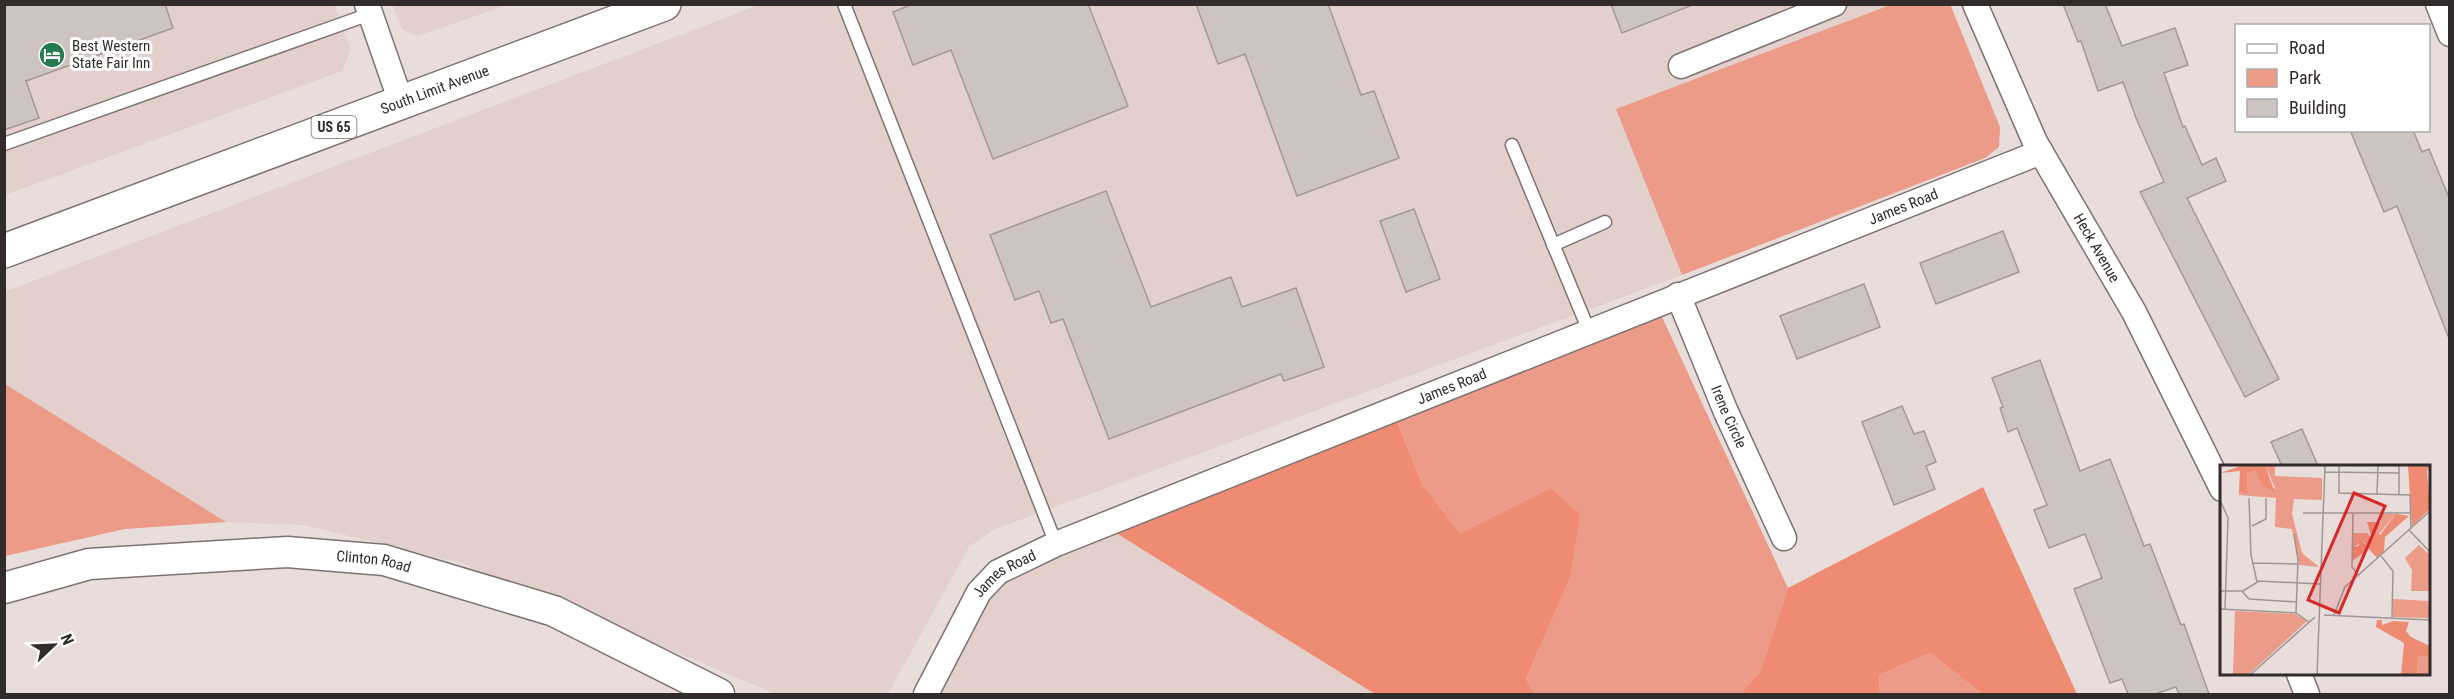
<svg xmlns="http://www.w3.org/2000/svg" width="2454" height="699" viewBox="0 0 2454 699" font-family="'Roboto Condensed',sans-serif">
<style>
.built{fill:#e3cfcb}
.green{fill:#eb9b87}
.forest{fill:#ef8b73}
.building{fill:#cdc3c0;stroke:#a39997;stroke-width:1.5}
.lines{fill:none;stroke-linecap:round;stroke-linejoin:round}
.service-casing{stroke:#7d7371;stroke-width:15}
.minor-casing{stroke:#7d7371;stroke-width:27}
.tertiary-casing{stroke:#7d7371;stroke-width:33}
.trunk-casing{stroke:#7d7371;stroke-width:36}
.service{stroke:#fff;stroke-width:12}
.minor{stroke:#fff;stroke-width:24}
.tertiary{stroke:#fff;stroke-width:30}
.trunk{stroke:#fff;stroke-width:33}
.labels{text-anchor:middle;stroke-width:6;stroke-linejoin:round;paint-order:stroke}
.shield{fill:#fff;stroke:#6f6b6b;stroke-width:1.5}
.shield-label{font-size:14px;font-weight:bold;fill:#312c2b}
.poi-label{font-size:15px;fill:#312c2b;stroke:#fff;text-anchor:start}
.street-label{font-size:15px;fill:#312c2b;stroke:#fff}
.inset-road{fill:none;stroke:#9f9694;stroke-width:1.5}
.view{fill:#d62828;fill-opacity:0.15;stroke:#d62828;stroke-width:3}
.inset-edge{fill:none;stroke:#312c2b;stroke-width:3}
</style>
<rect width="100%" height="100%" fill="#e8ddda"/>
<!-- built -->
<g class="built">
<polygon points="5,5 334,5 351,49 342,71 5,195"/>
<polygon points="393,5 393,4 507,5 418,36 402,29"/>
<polygon points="759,5 1890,5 1617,109 1682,275 993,530 969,547 888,694 776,694 459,562 303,525 226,522 5,384 4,292"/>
<polygon points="1108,528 1375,694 933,694 993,576"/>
</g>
<!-- green -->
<g class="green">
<polygon points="1950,4 2000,127 1999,147 1985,158 1682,275 1616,109 1890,5"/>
<polygon points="1662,317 1788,588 1760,674 1740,694 1535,694 1526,679 1570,578 1550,488 1460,533 1422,484 1396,419"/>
<polygon points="5,384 226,522 125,529 5,556"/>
<polygon points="1930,653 1982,694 1880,694 1879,675"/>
</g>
<!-- forest -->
<g class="forest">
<polygon points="1396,419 1422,484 1460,533 1550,488 1580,515 1570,578 1526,679 1535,694 1375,694 1108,528"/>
<polygon points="1983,487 2077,694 1982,694 1930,653 1879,675 1880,694 1740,694 1760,673 1788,588"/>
</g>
<!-- building -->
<g class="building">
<polygon points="4,4 165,4 173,28 26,81 39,118 4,130"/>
<polygon points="913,4 1088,4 1128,106 993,159 951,50 913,65 893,12"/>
<polygon points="1196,4 1328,4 1361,95 1374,91 1399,158 1297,196 1245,54 1218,64"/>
<polygon points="1611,4 1690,4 1690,6 1622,33"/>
<polygon points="2063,4 2105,4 2122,46 2175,28 2188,65 2164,73 2183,127 2185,126 2202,165 2216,158 2226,181 2187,198 2279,379 2245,397 2140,192 2164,182 2136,118 2123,82 2098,91 2081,41 2078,42"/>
<polygon points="2350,130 2413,130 2422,152 2429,149 2450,200 2450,335 2448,336 2397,206 2384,212"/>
<polygon points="1106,191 1151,307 1231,277 1242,307 1296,288 1324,367 1284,381 1281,374 1109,439 1063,319 1051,323 1039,291 1015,300 990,235"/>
<polygon points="1414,209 1440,279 1406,292 1380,221"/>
<polygon points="2003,231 2019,272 1936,304 1920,263"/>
<polygon points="1864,284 1880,327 1797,359 1780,316"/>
<polygon points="2040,360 2080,471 2110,459 2144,546 2150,544 2181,625 2184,624 2209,694 2179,694 2176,687 2155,694 2128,694 2122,679 2110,683 2074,589 2102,578 2085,534 2049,548 2034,510 2047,505 2017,428 2008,432 2000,408 2003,407 1992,378"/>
<polygon points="1902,406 1914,434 1924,431 1936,462 1926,466 1935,489 1894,505 1862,422"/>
<polygon points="2302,429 2318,466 2282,466 2271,442"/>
</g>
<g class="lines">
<!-- service casing -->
<g class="service-casing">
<g id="service">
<polyline points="844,4 1056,544"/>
<polyline points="4,144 370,14"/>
<polyline points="1512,145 1589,331"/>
<polyline points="1553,245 1605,222"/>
</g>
</g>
<!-- minor casing -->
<g class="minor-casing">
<g id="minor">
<polyline points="367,4 401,102"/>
<path id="s1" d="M 1975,4 L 2035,142 L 2134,312 L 2222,489"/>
<polyline points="2438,4 2450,34"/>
<polyline points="1681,66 1834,4"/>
<path id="s2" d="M 1678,295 L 1726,412 L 1784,538"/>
<polyline points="2299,674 2307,694"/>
<path id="s3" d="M 926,694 L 979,592 L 998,572 L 1056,544 L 2041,152"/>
</g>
</g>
<!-- tertiary casing -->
<g class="tertiary-casing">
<g id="tertiary">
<path id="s4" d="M 4,588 L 89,564 L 287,552 L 384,560 L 554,611 L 719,694"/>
</g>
</g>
<!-- trunk casing -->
<g class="trunk-casing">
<g id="trunk">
<path id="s5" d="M 4,251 L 664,4"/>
</g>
</g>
<!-- service -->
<use href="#service" class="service"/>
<!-- minor -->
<use href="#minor" class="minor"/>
<!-- tertiary -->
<use href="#tertiary" class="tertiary"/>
<!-- trunk -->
<use href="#trunk" class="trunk"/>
</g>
<!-- icons -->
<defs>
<g id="hotel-disc" transform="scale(1.35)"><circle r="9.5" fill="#257b4e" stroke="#fff"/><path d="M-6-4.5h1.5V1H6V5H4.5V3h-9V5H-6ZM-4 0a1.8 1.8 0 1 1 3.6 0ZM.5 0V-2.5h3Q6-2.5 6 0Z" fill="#fff"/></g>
</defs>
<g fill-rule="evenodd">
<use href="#hotel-disc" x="52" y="55"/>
</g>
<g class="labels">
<!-- shield labels -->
<rect class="shield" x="311.5" y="116" width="45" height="22" rx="4.5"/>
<g class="shield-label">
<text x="334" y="132">US 65</text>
</g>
<!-- poi labels -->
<g class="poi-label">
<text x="72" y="51">Best Western<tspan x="72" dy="17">State Fair Inn</tspan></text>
</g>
<!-- street labels -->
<g class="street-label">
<text dy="5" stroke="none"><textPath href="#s5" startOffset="460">South Limit Avenue</textPath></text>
<text dy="5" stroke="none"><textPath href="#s3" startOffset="1119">James Road</textPath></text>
<text dy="5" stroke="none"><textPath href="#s1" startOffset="273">Heck Avenue</textPath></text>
<text dy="5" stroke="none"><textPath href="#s3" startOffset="633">James Road</textPath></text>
<text dy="5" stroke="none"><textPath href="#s2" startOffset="132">Irene Circle</textPath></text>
<text dy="5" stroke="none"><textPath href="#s4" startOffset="374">Clinton Road</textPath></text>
<text dy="5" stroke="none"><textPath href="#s3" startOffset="147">James Road</textPath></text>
</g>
</g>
<!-- overview -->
<g transform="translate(2220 465)">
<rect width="210" height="210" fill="#e8ddda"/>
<path d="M 45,0 L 55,0 L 55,11 L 102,13 L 102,35 L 74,34 L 72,49 L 82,88 L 99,102 L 79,100 L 72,64 L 55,62 L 56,33 L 19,30 L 19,27 L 28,27 L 27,8 L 36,4 L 56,25 ZM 161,49 L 176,49 L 157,71 L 153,63 L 161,57 ZM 133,68 L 147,68 L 152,73 L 149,81 L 143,77 L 133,82 ZM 199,80 L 210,90 L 210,126 L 191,126 L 192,105 L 185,93 ZM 173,134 L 209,136 L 209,153 L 173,152 ZM 15,146 L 75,149 L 87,156 L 28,210 L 13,210 ZM 198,190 L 210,191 L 210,210 L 197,210 Z" fill="#eb9b87"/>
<path d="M 24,0 L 45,0 L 55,28 L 41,19 L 36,5 L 27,8 L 28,28 L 19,27 L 20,6 L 0,8 ZM 188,0 L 210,0 L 207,6 L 210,44 L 192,61 ZM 176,49 L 189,51 L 165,72 L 164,87 L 157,93 L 149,84 L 132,96 L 133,82 L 139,81 L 140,76 L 149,81 L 152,73 L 147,57 L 158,57 L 153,65 L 160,70 ZM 157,155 L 162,155 L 162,160 L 173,156 L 189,157 L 186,166 L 191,172 L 210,181 L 210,191 L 198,191 L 197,210 L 181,210 L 184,178 L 156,162 Z" fill="#ef8b73"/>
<path class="inset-road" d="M 119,0 L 119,28 L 190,30 L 191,64M 179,0 L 179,29M 105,7 L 179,8M 157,29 L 158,0M 29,33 L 31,90 L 37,117M 0,35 L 8,53 L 5,145M 83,48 L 191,48M 133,49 L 132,102 L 139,111M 32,61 L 46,54 L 46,33M 189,65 L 210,87M 74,69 L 78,95 L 76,148M 161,91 L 173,106 L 172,153M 33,98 L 78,99M 0,126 L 23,126 L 39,116 L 100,119M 22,126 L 29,134 L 76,137M 0,144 L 76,148 L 89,157M 104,150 L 210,155M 114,150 L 125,122 L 210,46M 30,210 L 95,152M 97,210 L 105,0"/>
<path class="view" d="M 134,28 L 165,41 L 119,148 L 88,135 Z"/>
<rect width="210" height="210" class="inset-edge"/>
</g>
<!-- border -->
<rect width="2454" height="699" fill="none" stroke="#312c2b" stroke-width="12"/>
<!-- legend -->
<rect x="2235" y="24" width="195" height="108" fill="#ffffff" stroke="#adabaa" stroke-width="1.5"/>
<rect x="2247" y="44" width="30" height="9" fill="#ffffff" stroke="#adabaa" stroke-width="1.5"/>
<text x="2289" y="54" font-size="18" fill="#312c2b">Road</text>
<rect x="2247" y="69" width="30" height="18" fill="#eb9b87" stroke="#adabaa" stroke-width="1.5"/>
<text x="2289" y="84" font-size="18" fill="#312c2b">Park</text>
<rect x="2247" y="99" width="30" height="18" fill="#cdc3c0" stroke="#adabaa" stroke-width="1.5"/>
<text x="2289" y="114" font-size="18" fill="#312c2b">Building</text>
<!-- north arrow -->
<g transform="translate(54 645) rotate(67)" stroke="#ffffff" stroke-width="4.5" paint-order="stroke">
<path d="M0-4.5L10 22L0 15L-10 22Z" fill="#312c2b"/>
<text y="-9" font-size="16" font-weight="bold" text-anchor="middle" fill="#312c2b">N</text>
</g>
</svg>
